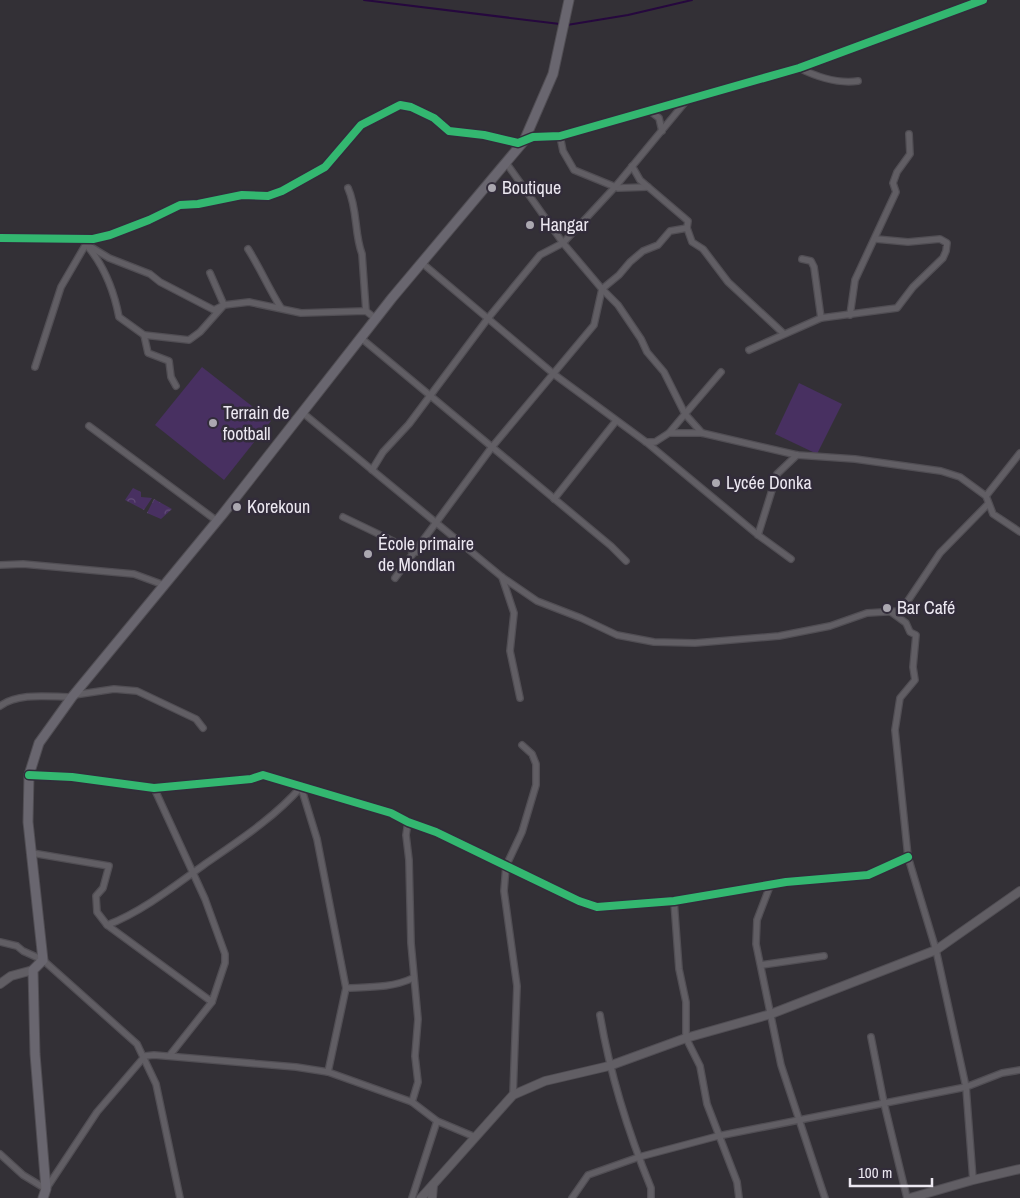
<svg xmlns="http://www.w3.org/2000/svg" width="1020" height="1198" viewBox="0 0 1020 1198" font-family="'Archivo Narrow',sans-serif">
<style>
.park{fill:url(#park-crowns)}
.pitch{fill:#483061}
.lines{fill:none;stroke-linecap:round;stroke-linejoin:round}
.stream{stroke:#26083e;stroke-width:2}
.street-casing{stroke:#514e54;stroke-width:8}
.secondary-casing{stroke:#514e54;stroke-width:10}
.primary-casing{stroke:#514e54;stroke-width:11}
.street{stroke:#615e64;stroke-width:5.5}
.secondary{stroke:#615e64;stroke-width:8}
.primary{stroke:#69666f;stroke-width:9}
.cycleway-casing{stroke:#322c3a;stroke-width:11}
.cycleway{stroke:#33b770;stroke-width:8}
.poi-dot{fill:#aba8b0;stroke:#322c3a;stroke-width:2}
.labels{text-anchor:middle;stroke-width:5;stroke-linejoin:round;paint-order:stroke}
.poi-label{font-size:18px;fill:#ece8f1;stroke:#322c3a;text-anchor:start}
</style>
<defs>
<pattern id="park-crowns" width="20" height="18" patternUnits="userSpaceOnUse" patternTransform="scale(1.25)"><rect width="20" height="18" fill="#483061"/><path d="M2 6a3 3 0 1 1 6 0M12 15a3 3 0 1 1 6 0" fill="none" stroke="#634e78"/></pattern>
</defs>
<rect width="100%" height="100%" fill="#333036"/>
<!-- park -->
<g class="park">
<polygon points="133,488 141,492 141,497 152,498 144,510 125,500"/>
<polygon points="154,499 172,509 161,519 147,513"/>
</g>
<!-- pitch -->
<g class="pitch">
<polygon points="202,367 271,421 224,480 155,425"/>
<polygon points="799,383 842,404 817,454 775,434"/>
</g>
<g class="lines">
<!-- stream -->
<g class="stream">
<polyline points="364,0 560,24"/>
<polyline points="567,25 628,15 692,0"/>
</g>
<!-- street casing -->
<g class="street-casing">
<g id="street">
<path d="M 799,68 C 817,77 837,84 858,81"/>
<polyline points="650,111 659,118 662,131"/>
<polyline points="560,136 563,151 574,170 618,188 648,187"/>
<polyline points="632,166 640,180 688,221 687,228 692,242 703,249 728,282 783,333"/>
<path d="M 348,188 C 358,210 354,233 362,254 L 366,311"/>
<polyline points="0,238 93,239 110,235 149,220 180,205 198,204 242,195 268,196 282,191 325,167 361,125 400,105 411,107 434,118 449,131 484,135 518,143 533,137 560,136 799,68 983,0"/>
<polyline points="86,244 109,258 150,274 160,282 214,310 224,305 249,302 301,313 366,311 376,319"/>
<path d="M 89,248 C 105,268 114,291 119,317 L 144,335 L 148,353 L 169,361 L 171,377 L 176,386"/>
<path d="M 248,249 C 260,268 269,289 281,308"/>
<polyline points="802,259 811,261 814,267 821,318"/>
<polyline points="422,263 555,375 646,442 758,535 791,559"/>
<polyline points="850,315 855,280 896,192 893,183 897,172 910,154 909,134"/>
<polyline points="144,335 189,340 200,332 224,305 210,273"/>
<polyline points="361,338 611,546 626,561"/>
<polyline points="749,350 821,318 897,308 913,287 943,258 946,251 947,243 940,239 908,242 876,239"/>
<polyline points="35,367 61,287 86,244"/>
<polyline points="303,413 502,577 537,601 581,618 617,635 654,642 695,643 779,636 830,626 867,613 901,611 940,553 988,504"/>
<polyline points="89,426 217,521"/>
<polyline points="669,433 685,414 664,372 647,352 641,339 618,305 602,289 619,275 630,262 643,251 658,245 670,231 687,228"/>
<polyline points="702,433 685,414 721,372"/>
<polyline points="646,442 655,442 669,433 702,433 797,455 855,459 941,471 960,477 986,496 993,514 1020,532"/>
<polyline points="372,470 383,452 409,424 489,317 540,255 563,243 615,187 687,100"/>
<polyline points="986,496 1020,453"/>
<polyline points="554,499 616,421"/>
<polyline points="343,517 416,552"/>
<polyline points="758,535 777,474 797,455"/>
<polyline points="0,565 23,564 134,574 164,585"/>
<polyline points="502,577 514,613 510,651 520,698"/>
<polyline points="395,578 492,447 594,325 602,289 563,243 507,164"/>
<polyline points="891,612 906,623 910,632 916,635 913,667 915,680 900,698 895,730 908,857 936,950 966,1087 973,1180"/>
<polyline points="74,695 114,689 137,691 196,719 203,728"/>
<path d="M 0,706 C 19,692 50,697 72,697"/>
<polyline points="29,775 72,777 154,788 251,779 263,775 391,813 408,822 436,832 579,901 597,907 674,901 786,882 868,875 908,857"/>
<polyline points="301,787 317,839 346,988 328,1072"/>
<path d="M 154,788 L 205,899 L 225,954 L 225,963 L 212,1002 L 107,925 C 140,913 176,885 205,864 C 238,841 274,818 301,787"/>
<polyline points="408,822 406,835 409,860 411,943 418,1019 415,1056 418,1082 412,1102"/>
<polyline points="32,853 109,866 103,888 96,896 97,912 107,925"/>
<polyline points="770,886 757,920 756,944 781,1065 825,1198"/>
<polyline points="674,901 679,969 686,1002 686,1038 700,1066 707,1104 737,1182 739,1198"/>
<polyline points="0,942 17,946 23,951 43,960 137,1044 156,1084 180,1198"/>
<polyline points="761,965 824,956"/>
<path d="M 346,988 C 370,987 392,988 413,978"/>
<path d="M 600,1015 C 610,1074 628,1132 651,1188 L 651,1198"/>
<polyline points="871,1037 884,1103 907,1198"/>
<polyline points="170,1055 212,1002"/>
<polyline points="513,1095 517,986 504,891 506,866 522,832 536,785 536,764 532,754 522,745"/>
<polyline points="0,1154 23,1175 46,1189 97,1112 145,1056 154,1055 296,1067 328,1072 412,1102 437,1121 475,1137"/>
<polyline points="412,1198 437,1121"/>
<polyline points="572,1198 588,1175 639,1157 718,1136 966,1087 1002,1073 1020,1070"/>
</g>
</g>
<!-- secondary casing -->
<g class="secondary-casing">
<g id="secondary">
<polyline points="0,984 11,976 33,970"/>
<polyline points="421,1198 513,1095 545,1081 609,1066 686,1038 771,1014 936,950 1020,891"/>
<polyline points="432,1198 433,1185"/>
<polyline points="910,1198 973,1180 1020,1169"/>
</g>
</g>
<!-- primary casing -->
<g class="primary-casing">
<polyline id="primary" points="43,1198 46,1189 35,1054 33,970 43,960 28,822 29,775 39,743 72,697 222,515 392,298 524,141 553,74 569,0"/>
</g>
<!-- street -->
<use href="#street" class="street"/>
<!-- secondary -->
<use href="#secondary" class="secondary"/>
<!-- primary -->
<use href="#primary" class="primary"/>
<!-- cycleway casing -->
<g class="cycleway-casing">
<g id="cycleway">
<polyline points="0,238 93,239 110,235 149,220 180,205 198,204 242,195 268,196 282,191 325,167 361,125 400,105 411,107 434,118 449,131 484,135 518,143 533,137 560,136 799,68 983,0"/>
<polyline points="29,775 72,777 154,788 251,779 263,775 391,813 408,822 436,832 579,901 597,907 674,901 786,882 868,875 908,857"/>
</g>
</g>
<!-- cycleway -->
<use href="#cycleway" class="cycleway"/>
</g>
<!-- markers -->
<g class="poi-dot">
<circle cx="492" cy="188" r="5"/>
<circle cx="530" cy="225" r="5"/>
<circle cx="213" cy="423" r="5"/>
<circle cx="716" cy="483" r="5"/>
<circle cx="237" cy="507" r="5"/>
<circle cx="368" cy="554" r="5"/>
<circle cx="887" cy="608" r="5"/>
</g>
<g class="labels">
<!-- poi labels -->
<g class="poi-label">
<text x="502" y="194">Boutique</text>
<text x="540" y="231">Hangar</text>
<text x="223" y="419">Terrain de<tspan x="223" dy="21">football</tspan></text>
<text x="726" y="489">Lycée Donka</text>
<text x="247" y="513">Korekoun</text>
<text x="378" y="550">École primaire<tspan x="378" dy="21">de Mondlan</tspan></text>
<text x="897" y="614">Bar Café</text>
</g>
</g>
<!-- scale -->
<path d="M850 1178v8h82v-8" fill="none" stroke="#ece8f1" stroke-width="2.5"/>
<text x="858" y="1178" font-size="15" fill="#ece8f1" stroke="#322c3a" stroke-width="4" paint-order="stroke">100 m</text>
</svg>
